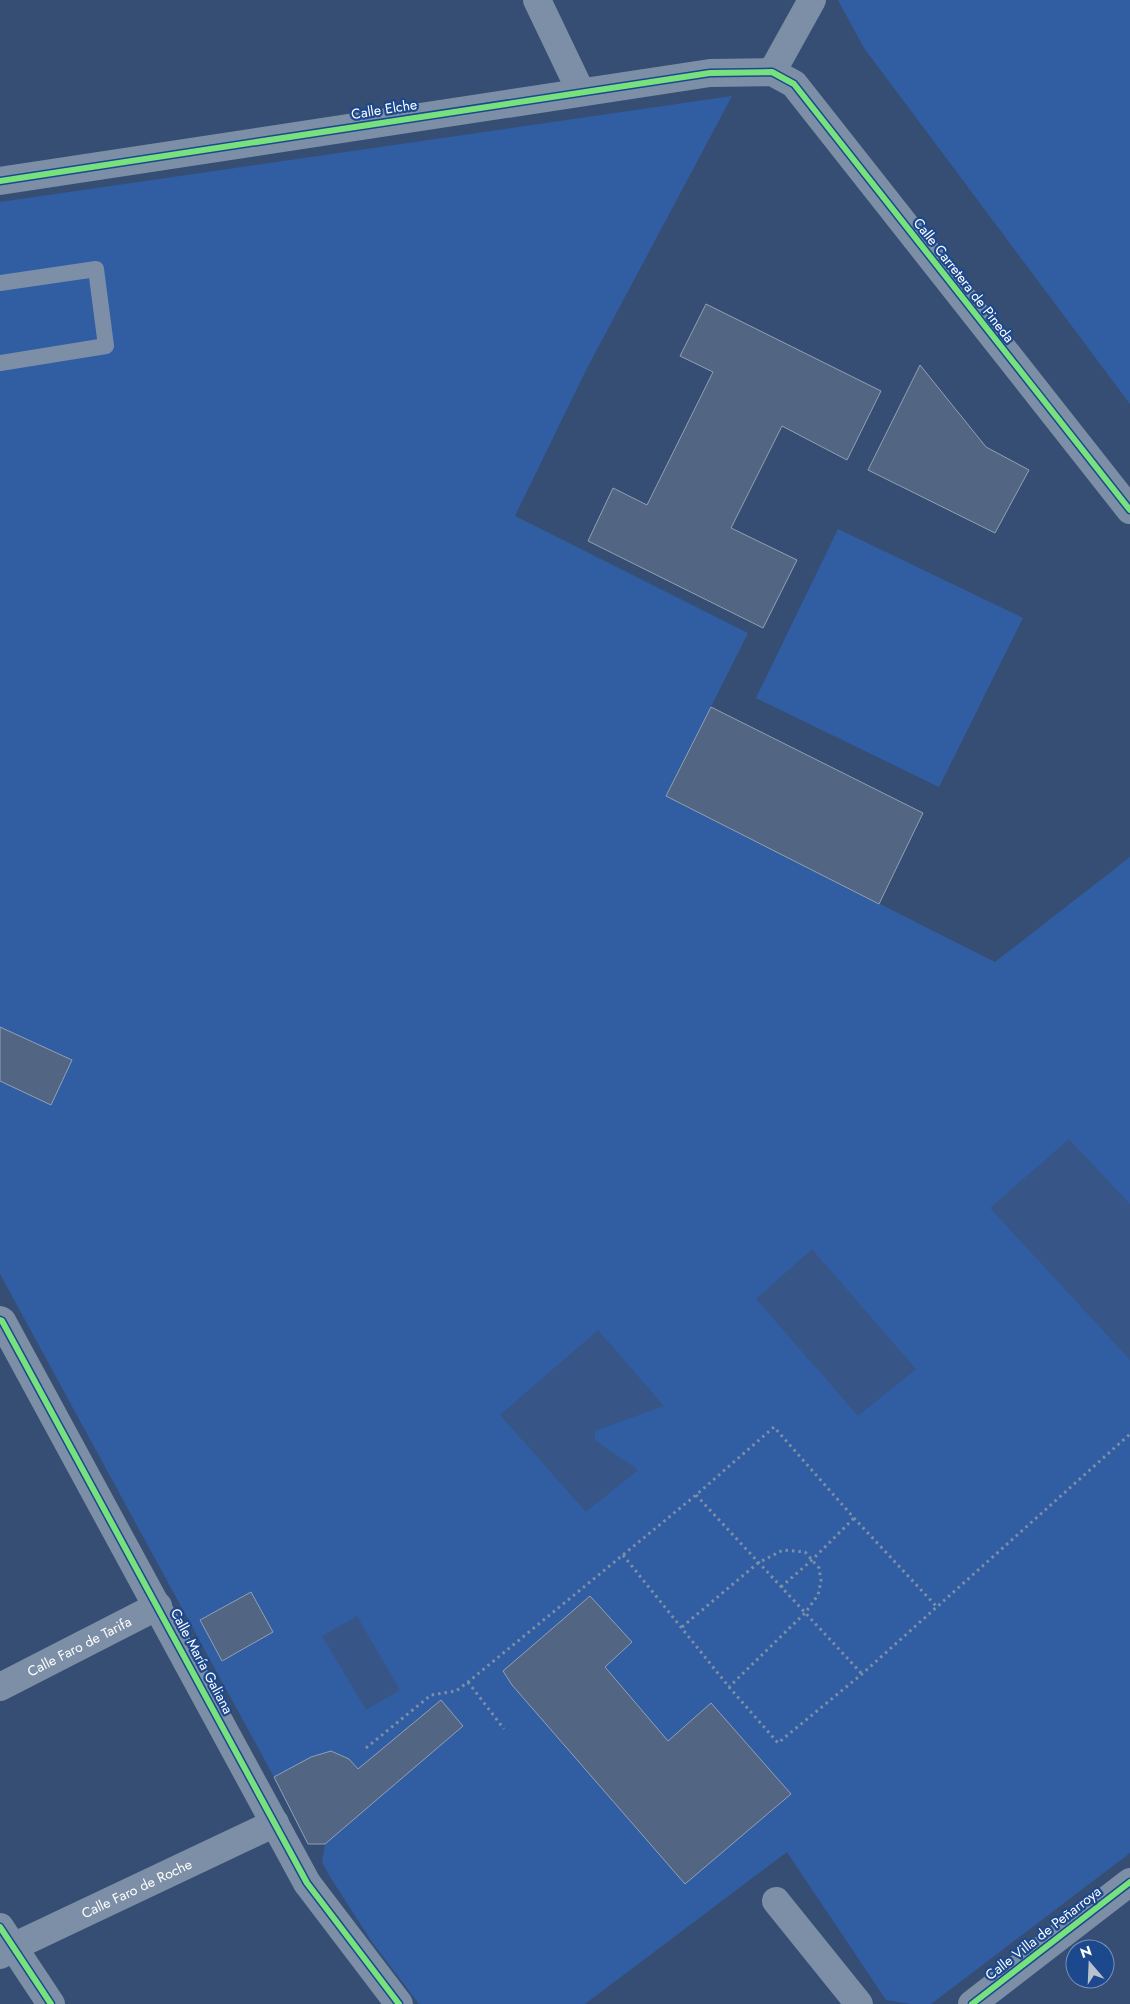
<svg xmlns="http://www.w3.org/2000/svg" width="1130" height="2004" viewBox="0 0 1130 2004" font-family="Jost,sans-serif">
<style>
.green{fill:#315ea3}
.water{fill:#375687}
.building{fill:#526583;stroke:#92a0b5}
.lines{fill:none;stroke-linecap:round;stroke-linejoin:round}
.path{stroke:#7d8fa7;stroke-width:3;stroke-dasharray:2.5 4;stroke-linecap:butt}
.service{stroke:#7d8fa7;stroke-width:16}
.minor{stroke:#7d8fa7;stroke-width:28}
.cycleway-casing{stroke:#1c488d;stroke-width:9}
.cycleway{stroke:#77e17e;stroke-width:6}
.labels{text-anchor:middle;stroke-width:4.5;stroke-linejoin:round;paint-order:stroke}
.street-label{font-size:14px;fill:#fff;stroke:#1c488d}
</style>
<rect width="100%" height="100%" fill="#364e73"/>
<!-- green -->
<g class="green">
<polygon points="838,0 1130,0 1130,404 864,48"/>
<polygon points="732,96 586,370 515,516 748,633 666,796 995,962 1130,857 1130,1853 931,2004 911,2004 886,2000 787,1852 585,2004 419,2004 372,1942 330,1877 322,1862 325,1844 308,1844 274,1777 0,1274 0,202"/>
<polygon points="838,529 1023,618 939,787 756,698"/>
</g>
<!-- water -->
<g class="water">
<polygon points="1069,1139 1130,1204 1130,1360 990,1208"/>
<polygon points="812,1249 916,1369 858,1416 756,1299"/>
<polygon points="598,1330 664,1406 595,1431 595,1440 638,1470 586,1512 500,1415"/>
<polygon points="357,1616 400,1690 366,1710 322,1636"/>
</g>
<!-- building -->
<g class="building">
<polygon points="706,304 881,391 847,460 782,426 731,528 797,560 763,628 588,541 613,488 647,505 713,372 680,356"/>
<polygon points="920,365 986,447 1029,470 995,533 868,470"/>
<polygon points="711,707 923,813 879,904 666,796"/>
<polygon points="0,1027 72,1060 51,1105 0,1081"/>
<polygon points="251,1592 273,1632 222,1661 200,1620"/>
<polygon points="590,1596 632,1642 605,1667 668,1741 711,1703 791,1794 685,1884 512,1685 503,1671"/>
<polygon points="441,1700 463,1726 325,1844 308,1844 274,1777 311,1757 331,1751 349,1759 358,1769"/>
</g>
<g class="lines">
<!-- path -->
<g class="path">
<polyline points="696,1495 862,1674"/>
<polyline points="623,1555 729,1687 778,1743 862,1674 1130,1434"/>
<polyline points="781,1587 812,1560 854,1518"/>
<polyline points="682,1627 758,1563 783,1550 805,1552 819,1568 821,1581 818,1595 805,1613 729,1687"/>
<polyline points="468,1682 504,1729"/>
<polyline points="366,1748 431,1695 456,1691 468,1682 696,1495 774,1427 854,1518 937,1607"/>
</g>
<!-- service -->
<polyline class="service" points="0,283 96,269 106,346 0,363"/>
<!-- minor -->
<g class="minor">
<polyline points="537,0 581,92"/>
<polyline points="772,72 812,0"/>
<polyline points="0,181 710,73 772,72 794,84 1130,510"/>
<polyline points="0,1320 2,1321 307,1883 399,2004"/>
<path id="s1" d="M 0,1687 L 158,1606"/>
<polyline points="776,1901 859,2004"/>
<polyline points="0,1927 51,2004"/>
<path id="s2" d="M 0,1955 L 13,1947 L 275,1823"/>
<polyline points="972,2004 1130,1882"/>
</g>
<!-- cycleway casing -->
<g class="cycleway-casing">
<g id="cycleway">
<polyline points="0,181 710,73 772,72 794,84 1130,510"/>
<polyline points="0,1320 2,1321 307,1883 399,2004"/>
<polyline points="0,1927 51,2004"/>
<polyline points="972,2004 1130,1882"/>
</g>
</g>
<!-- cycleway -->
<use href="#cycleway" class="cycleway"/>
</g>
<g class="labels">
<!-- street labels -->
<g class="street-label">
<text transform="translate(384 109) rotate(-9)" y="5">Calle Elche</text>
<text transform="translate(964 280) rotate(52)" y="5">Calle Carretera de Pineda</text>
<text dy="5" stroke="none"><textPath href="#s1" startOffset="89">Calle Faro de Tarifa</textPath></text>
<text transform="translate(202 1661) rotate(62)" y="5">Calle María Galiana</text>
<text dy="5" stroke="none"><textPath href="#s2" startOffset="152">Calle Faro de Roche</textPath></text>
<text transform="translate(1043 1933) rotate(-38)" y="5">Calle Villa de Peñarroya</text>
</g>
</g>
<!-- north arrow -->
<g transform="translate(1090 1964) rotate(341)"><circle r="24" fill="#1c488d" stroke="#7791bb"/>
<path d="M0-4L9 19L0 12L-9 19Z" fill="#b9c1ce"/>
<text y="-8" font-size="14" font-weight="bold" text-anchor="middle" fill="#ffffff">N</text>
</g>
</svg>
